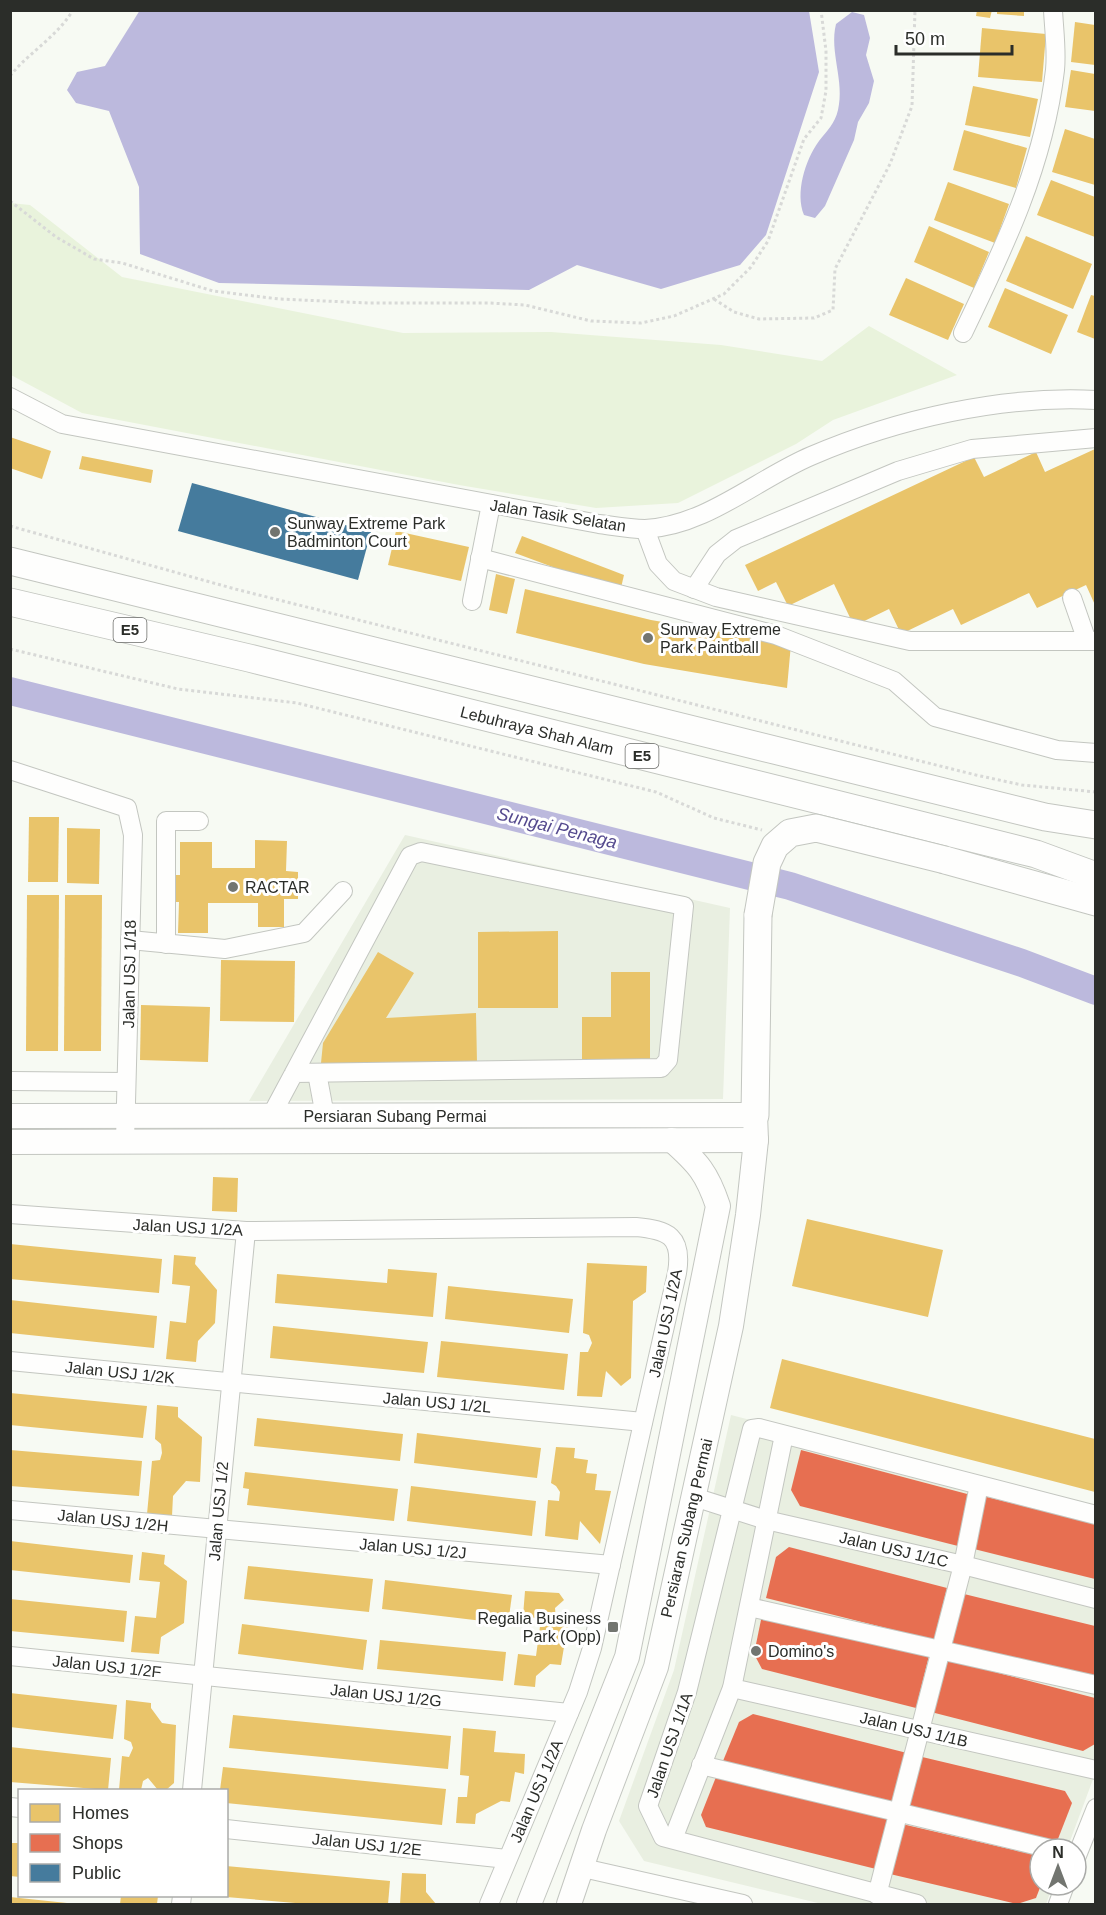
<svg xmlns="http://www.w3.org/2000/svg" width="1106" height="1915" viewBox="0 0 1106 1915" font-family="Helvetica,sans-serif">
<style>
.built{fill:#e9efe1}
.green{fill:#e9f3dc}
.water{fill:#bcb9dd}
.homes{fill:#e9c46a}
.shops{fill:#e76f51}
.public{fill:#457b9d}
.lines{fill:none;stroke-linecap:round;stroke-linejoin:round}
.river{stroke:#bcb9dd;stroke-width:28}
.minor-casing{stroke:#c3c6c0;stroke-width:20}
.major-casing{stroke:#c3c6c0;stroke-width:26}
.highway-casing{stroke:#c3c6c0;stroke-width:29}
.path{stroke:#d8d9d7;stroke-width:3;stroke-dasharray:3 3;stroke-linecap:butt}
.minor{stroke:#fefefd;stroke-width:18}
.major{stroke:#fefefd;stroke-width:24}
.highway{stroke:#fefefd;stroke-width:27}
.highway-bridge-casing{stroke:#c3c6c0;stroke-width:29;stroke-linecap:butt}
.highway-bridge{stroke:#fefefd;stroke-width:27}
.poi-dot{fill:#727570;stroke:#fff;stroke-width:2}
.labels{text-anchor:middle;stroke-width:6;stroke-linejoin:round;paint-order:stroke}
.shield{fill:#fff;stroke:#6b6c69;stroke-width:1.5}
.shield-label{font-size:15px;font-weight:bold;fill:#2b2d29}
.street-label{font-size:16px;fill:#2b2d29;stroke:#fff}
.poi-label{font-size:16px;fill:#2b2d29;stroke:#fff;text-anchor:start}
.water-label{font-size:18px;font-style:italic;fill:#554a8e;stroke:#fff}
</style>
<rect width="100%" height="100%" fill="#f7faf3"/>
<!-- built -->
<g class="built">
<polygon points="405,835 730,908 723,1099 249,1101"/>
<polygon points="731,1415 1095,1510 1095,1774 1067,1849 1040,1849 1040,1885 1053,1885 1046,1904 822,1904 644,1861 619,1821 674,1670"/>
</g>
<!-- green -->
<polygon class="green" points="10,203 30,205 122,277 403,333 551,332 721,345 822,361 869,326 957,375 833,420 796,444 678,503 596,508 459,485 82,413 11,375"/>
<!-- water -->
<g class="water">
<polygon points="140,10 809,11 819,72 766,235 740,265 661,289 577,265 529,290 219,283 140,254 139,187 109,111 76,103 67,90 77,72 105,66"/>
<path d="M 852,12 L 864,15 L 870,38 L 866,55 L 874,81 L 869,103 L 858,122 L 854,140 L 825,206 L 815,218 L 804,215 C 795,193 805,160 819,141 C 827,131 835,123 838,110 C 845,81 829,52 836,24 Z"/>
</g>
<!-- homes -->
<g class="homes">
<polygon points="977,10 992,10 990,18 976,16"/>
<polygon points="997,10 1024,10 1024,16 997,14"/>
<polygon points="1075,22 1095,25 1095,65 1071,62"/>
<polygon points="982,28 1046,34 1042,82 978,77"/>
<polygon points="1071,70 1095,74 1095,111 1065,107"/>
<polygon points="973,86 1038,99 1030,137 965,125"/>
<polygon points="1065,129 1095,139 1095,185 1052,172"/>
<polygon points="964,130 1027,148 1016,188 953,170"/>
<polygon points="1051,180 1095,197 1095,237 1037,215"/>
<polygon points="948,182 1009,204 995,243 934,220"/>
<polygon points="929,226 989,252 974,288 914,262"/>
<polygon points="1026,236 1092,264 1073,309 1006,281"/>
<polygon points="906,278 964,304 948,340 889,315"/>
<polygon points="1005,288 1068,315 1051,354 988,327"/>
<polygon points="1091,295 1095,296 1095,339 1077,332"/>
<polygon points="10,437 51,451 42,479 10,468"/>
<polygon points="1095,449 1095,605 1086,585 1037,608 1029,593 961,625 953,609 901,634 889,609 854,626 834,584 788,606 776,582 758,591 745,565 974,457 984,477 1036,452 1045,472"/>
<polygon points="82,456 153,470 151,483 79,469"/>
<polygon points="396,531 469,547 461,581 388,565"/>
<polygon points="522,536 624,575 620,592 515,553"/>
<polygon points="496,574 515,579 507,614 489,610"/>
<polygon points="525,589 651,620 791,644 787,688 644,664 516,633"/>
<polygon points="29,817 59,817 58,882 28,882"/>
<polygon points="67,828 100,829 99,884 67,883"/>
<polygon points="255,840 287,841 286,871 298,872 298,899 284,899 284,927 258,927 258,903 208,903 208,933 178,933 179,902 168,902 168,875 180,875 180,842 212,842 212,868 255,868"/>
<polygon points="27,895 59,895 58,1051 26,1051"/>
<polygon points="65,895 102,895 101,1051 64,1051"/>
<polygon points="558,931 558,1008 478,1008 478,932"/>
<polygon points="378,952 414,973 386,1018 476,1013 477,1063 321,1063 323,1043"/>
<polygon points="221,960 295,961 294,1022 220,1021"/>
<polygon points="611,972 650,972 650,1060 582,1060 582,1017 611,1017"/>
<polygon points="141,1005 210,1007 208,1062 140,1060"/>
<polygon points="213,1177 238,1178 237,1212 212,1211"/>
<polygon points="807,1219 943,1250 928,1317 792,1286"/>
<polygon points="10,1244 162,1259 159,1293 10,1279"/>
<polygon points="174,1255 196,1257 195,1264 217,1290 215,1323 198,1341 196,1362 166,1359 170,1321 186,1323 190,1286 172,1284"/>
<polygon points="587,1263 647,1266 646,1292 633,1301 631,1378 621,1386 606,1371 602,1397 577,1396 580,1352 588,1352 592,1343 589,1335 583,1333"/>
<polygon points="388,1269 437,1273 433,1317 275,1303 277,1274 387,1283"/>
<polygon points="448,1286 573,1299 569,1333 445,1319"/>
<polygon points="10,1300 157,1316 154,1348 10,1333"/>
<polygon points="273,1326 428,1342 424,1373 270,1358"/>
<polygon points="441,1341 568,1354 564,1390 437,1377"/>
<polygon points="782,1359 1095,1439 1095,1492 770,1408"/>
<polygon points="10,1393 147,1406 143,1438 10,1425"/>
<polygon points="157,1405 178,1407 178,1417 202,1437 200,1482 186,1481 173,1496 172,1516 147,1514 152,1461 160,1460 162,1453 161,1444 155,1439"/>
<polygon points="257,1418 403,1434 400,1461 254,1446"/>
<polygon points="417,1433 541,1448 537,1478 414,1463"/>
<polygon points="556,1447 575,1448 574,1458 588,1460 586,1473 597,1474 595,1490 611,1491 600,1544 580,1521 578,1540 545,1536 548,1500 559,1501 560,1492 556,1486 551,1483"/>
<polygon points="10,1450 142,1461 139,1496 10,1486"/>
<polygon points="245,1472 398,1489 394,1521 247,1505 249,1489 243,1488"/>
<polygon points="411,1486 536,1501 532,1536 407,1521"/>
<polygon points="10,1541 133,1555 130,1583 10,1570"/>
<polygon points="142,1552 165,1555 164,1564 187,1581 184,1623 161,1637 159,1654 131,1652 135,1616 156,1618 158,1599 160,1582 139,1580"/>
<polygon points="248,1566 373,1579 369,1612 244,1599"/>
<polygon points="385,1580 512,1595 508,1624 382,1609"/>
<polygon points="525,1591 559,1593 564,1600 555,1608 556,1621 568,1623 561,1665 550,1664 536,1676 535,1687 514,1685 518,1654 536,1656 541,1619 523,1616"/>
<polygon points="10,1599 127,1611 124,1642 10,1631"/>
<polygon points="242,1624 367,1640 363,1670 238,1654"/>
<polygon points="380,1640 506,1652 503,1681 377,1669"/>
<polygon points="10,1693 117,1705 113,1739 10,1727"/>
<polygon points="126,1700 151,1703 151,1708 162,1723 176,1725 174,1783 166,1790 158,1790 148,1778 143,1781 141,1790 119,1790 122,1756 129,1757 133,1748 131,1742 124,1739"/>
<polygon points="233,1715 451,1736 448,1769 229,1748"/>
<polygon points="463,1728 496,1731 494,1752 525,1754 524,1774 515,1772 510,1802 501,1801 476,1814 475,1824 456,1823 458,1797 467,1797 469,1776 460,1775"/>
<polygon points="10,1747 111,1758 108,1790 10,1782"/>
<polygon points="223,1767 446,1789 442,1825 226,1803 226,1790 220,1790"/>
<polygon points="10,1843 20,1843 20,1877 10,1876"/>
<polygon points="226,1866 390,1881 388,1904 307,1904 226,1897"/>
<polygon points="402,1873 426,1874 426,1892 436,1904 400,1904"/>
<polygon points="121,1896 158,1896 157,1904 120,1904"/>
<polygon points="10,1897 67,1903 67,1904 10,1904"/>
</g>
<!-- shops -->
<g class="shops">
<polygon points="801,1450 971,1495 958,1546 800,1506 791,1490"/>
<polygon points="983,1496 1095,1524 1095,1579 970,1548"/>
<polygon points="789,1547 947,1588 934,1640 766,1598 776,1557"/>
<polygon points="960,1593 1095,1626 1095,1681 947,1644"/>
<polygon points="762,1615 929,1656 916,1708 762,1669 754,1654"/>
<polygon points="944,1659 1095,1698 1095,1744 1083,1751 931,1712"/>
<polygon points="753,1714 907,1753 894,1804 723,1761 739,1722"/>
<polygon points="918,1756 1065,1791 1072,1803 1056,1844 906,1808"/>
<polygon points="716,1777 888,1819 876,1869 706,1827 701,1815"/>
<polygon points="902,1824 1040,1856 1041,1885 1036,1898 1017,1904 890,1874"/>
</g>
<!-- public -->
<polygon class="public" points="192,483 371,532 358,580 178,531"/>
<g class="lines">
<!-- river -->
<polyline class="river" points="10,691 790,886 1022,963 1096,991"/>
<!-- minor casing -->
<g class="minor-casing">
<g id="minor">
<path d="M 963,333 C 1004,248 1044,165 1055,70 C 1057,51 1054,30 1053,10"/>
<path d="M 10,397 L 62,424 L 599,524 C 614,526 630,529 645,529 C 706,526 757,479 811,456 C 897,419 1002,395 1096,400"/>
<polyline points="645,529 658,564 674,581 716,597 910,641 1096,641"/>
<polyline points="480,558 776,635 894,681 935,717 1057,750 1096,753"/>
<polyline points="694,589 717,554 736,539 898,471 972,449 1096,438"/>
<polyline points="1072,598 1087,641"/>
<polyline points="472,601 491,504"/>
<polyline points="10,770 127,808 133,835 125,1141"/>
<polyline points="130,940 225,949 304,933 343,891"/>
<polyline points="166,944 166,821 199,821"/>
<polyline points="317,1073 325,1116"/>
<polyline points="10,1081 126,1082"/>
<polyline points="271,1116 410,856 421,852 684,906 668,1060 661,1068 294,1073"/>
<path d="M 10,1214 L 246,1231 L 636,1227 C 668,1230 683,1236 677,1273 L 592,1648 L 578,1692 L 489,1904"/>
<polyline points="10,1361 643,1422"/>
<polyline points="694,1497 766,1520 963,1565 1096,1599"/>
<polyline points="10,1510 611,1565"/>
<polyline points="749,1607 1096,1685"/>
<polyline points="10,1656 569,1713"/>
<polyline points="732,1688 1096,1770"/>
<polyline points="701,1765 1051,1849"/>
<polyline points="192,1790 246,1231"/>
<polyline points="10,1807 20,1808"/>
<polyline points="226,1829 507,1859"/>
<polyline points="673,1839 732,1688 784,1435"/>
<polyline points="1076,1858 1096,1808"/>
<polyline points="583,1868 743,1904"/>
<polyline points="877,1895 963,1565 979,1485"/>
<polyline points="181,1904 182,1896"/>
<polyline points="917,1904 663,1837 648,1806 687,1692 752,1429 759,1428 1096,1515"/>
<polyline points="1058,1904 1065,1885"/>
</g>
</g>
<!-- major casing -->
<g class="major-casing">
<g id="major">
<polyline points="10,1116 755,1115 756,1140 748,1215 731,1326 656,1667 594,1830 569,1904"/>
<polyline points="10,1142 756,1140"/>
<path d="M 529,1904 L 627,1657 L 718,1206 C 707,1173 698,1163 672,1140"/>
</g>
</g>
<!-- highway casing -->
<g class="highway-casing">
<g id="highway">
<polyline points="10,561 1045,817 1096,825"/>
<polyline points="10,602 249,658 1036,854 1096,876"/>
<polyline points="945,860 1096,902"/>
<polyline points="755,1115 758,915"/>
</g>
</g>
<!-- path -->
<g class="path">
<path d="M 10,76 C 29,52 57,37 73,10"/>
<polyline points="10,201 56,237 94,259 122,263 213,291 279,299 369,303 489,303 525,305 591,321 641,323 674,316 724,294 751,267 768,241 804,139 821,118 826,91 826,51 821,10"/>
<polyline points="714,299 734,312 759,319 814,318 833,310 835,269 890,164 912,106 915,10"/>
<polyline points="10,526 235,589 976,775 1022,785 1096,792"/>
<polyline points="10,649 178,689 297,703 656,792 714,818 762,830"/>
</g>
<!-- minor -->
<use href="#minor" class="minor"/>
<!-- major -->
<use href="#major" class="major"/>
<!-- highway -->
<use href="#highway" class="highway"/>
<!-- highway-bridge casing -->
<g class="highway-bridge-casing">
<polyline id="highway-bridge" points="758,915 767,863 775,846 790,833 816,828 945,860"/>
</g>
<!-- highway-bridge -->
<use href="#highway-bridge" class="highway-bridge"/>
</g>
<!-- markers -->
<g class="poi-dot">
<circle cx="275" cy="532" r="6"/>
<circle cx="648" cy="638" r="6"/>
<circle cx="233" cy="887" r="6"/>
<rect x="607" y="1621" width="12" height="12" rx="3"/>
<circle cx="756" cy="1651" r="6"/>
</g>
<g class="labels">
<!-- shield labels -->
<g class="shield">
<rect x="113.5" y="618" width="33" height="24" rx="4.5"/>
<rect x="625.5" y="744" width="33" height="24" rx="4.5"/>
</g>
<g class="shield-label">
<text x="130" y="635">E5</text>
<text x="642" y="761">E5</text>
</g>
<!-- street labels -->
<g class="street-label">
<text transform="translate(558 515) rotate(9)" y="6">Jalan Tasik Selatan</text>
<text transform="translate(537 730) rotate(14)" y="6">Lebuhraya Shah Alam</text>
<text transform="translate(129 974) rotate(-89)" y="6">Jalan USJ 1/18</text>
<text x="395" y="1122">Persiaran Subang Permai</text>
<text transform="translate(188 1227) rotate(3)" y="6">Jalan USJ 1/2A</text>
<text transform="translate(665 1323) rotate(-78)" y="6">Jalan USJ 1/2A</text>
<text transform="translate(120 1372) rotate(6)" y="6">Jalan USJ 1/2K</text>
<text transform="translate(437 1402) rotate(5)" y="6">Jalan USJ 1/2L</text>
<text transform="translate(218 1511) rotate(-85)" y="6">Jalan USJ 1/2</text>
<text transform="translate(113 1520) rotate(6)" y="6">Jalan USJ 1/2H</text>
<text transform="translate(686 1528) rotate(-77)" y="6">Persiaran Subang Permai</text>
<text transform="translate(413 1548) rotate(5)" y="6">Jalan USJ 1/2J</text>
<text transform="translate(894 1549) rotate(13)" y="6">Jalan USJ 1/1C</text>
<text transform="translate(107 1666) rotate(6)" y="6">Jalan USJ 1/2F</text>
<text transform="translate(386 1695) rotate(6)" y="6">Jalan USJ 1/2G</text>
<text transform="translate(914 1729) rotate(13)" y="6">Jalan USJ 1/1B</text>
<text transform="translate(669 1745) rotate(-71)" y="6">Jalan USJ 1/1A</text>
<text transform="translate(536 1791) rotate(-67)" y="6">Jalan USJ 1/2A</text>
<text transform="translate(367 1844) rotate(6)" y="6">Jalan USJ 1/2E</text>
</g>
<!-- poi labels -->
<g class="poi-label">
<text x="287" y="529">Sunway Extreme Park<tspan x="287" dy="18">Badminton Court</tspan></text>
<text x="660" y="635">Sunway Extreme<tspan x="660" dy="18">Park Paintball</tspan></text>
<text x="245" y="893">RACTAR</text>
<text x="601" y="1624" text-anchor="end">Regalia Business<tspan x="601" dy="18">Park (Opp)</tspan></text>
<text x="768" y="1657">Domino's</text>
</g>
<!-- water labels -->
<g class="water-label">
<text transform="translate(557 828) rotate(14)" y="6">Sungai Penaga</text>
</g>
</g>
<!-- border -->
<rect width="1106" height="1915" fill="none" stroke="#2b2d29" stroke-width="24"/>
<!-- legend -->
<rect x="18" y="1789" width="210" height="108" fill="#ffffff" stroke="#aaaba9" stroke-width="1.5"/>
<rect x="30" y="1804" width="30" height="18" fill="#e9c46a" stroke="#aaaba9" stroke-width="1.5"/>
<text x="72" y="1819" font-size="18" fill="#2b2d29">Homes</text>
<rect x="30" y="1834" width="30" height="18" fill="#e76f51" stroke="#aaaba9" stroke-width="1.5"/>
<text x="72" y="1849" font-size="18" fill="#2b2d29">Shops</text>
<rect x="30" y="1864" width="30" height="18" fill="#457b9d" stroke="#aaaba9" stroke-width="1.5"/>
<text x="72" y="1879" font-size="18" fill="#2b2d29">Public</text>
<!-- north arrow -->
<g transform="translate(1058 1867)"><circle r="28" fill="#ffffff" stroke="#aaaba9" stroke-width="1.5"/>
<path d="M0-4.5L10 22L0 15L-10 22Z" fill="#727570"/>
<text y="-9" font-size="16" font-weight="bold" text-anchor="middle" fill="#2b2d29">N</text>
</g>
<!-- scale -->
<path d="M896 45v9h116v-9" fill="none" stroke="#2b2d29" stroke-width="3"/>
<text x="905" y="45" font-size="18" fill="#2b2d29" stroke="#ffffff" stroke-width="4.5" paint-order="stroke">50 m</text>
</svg>
